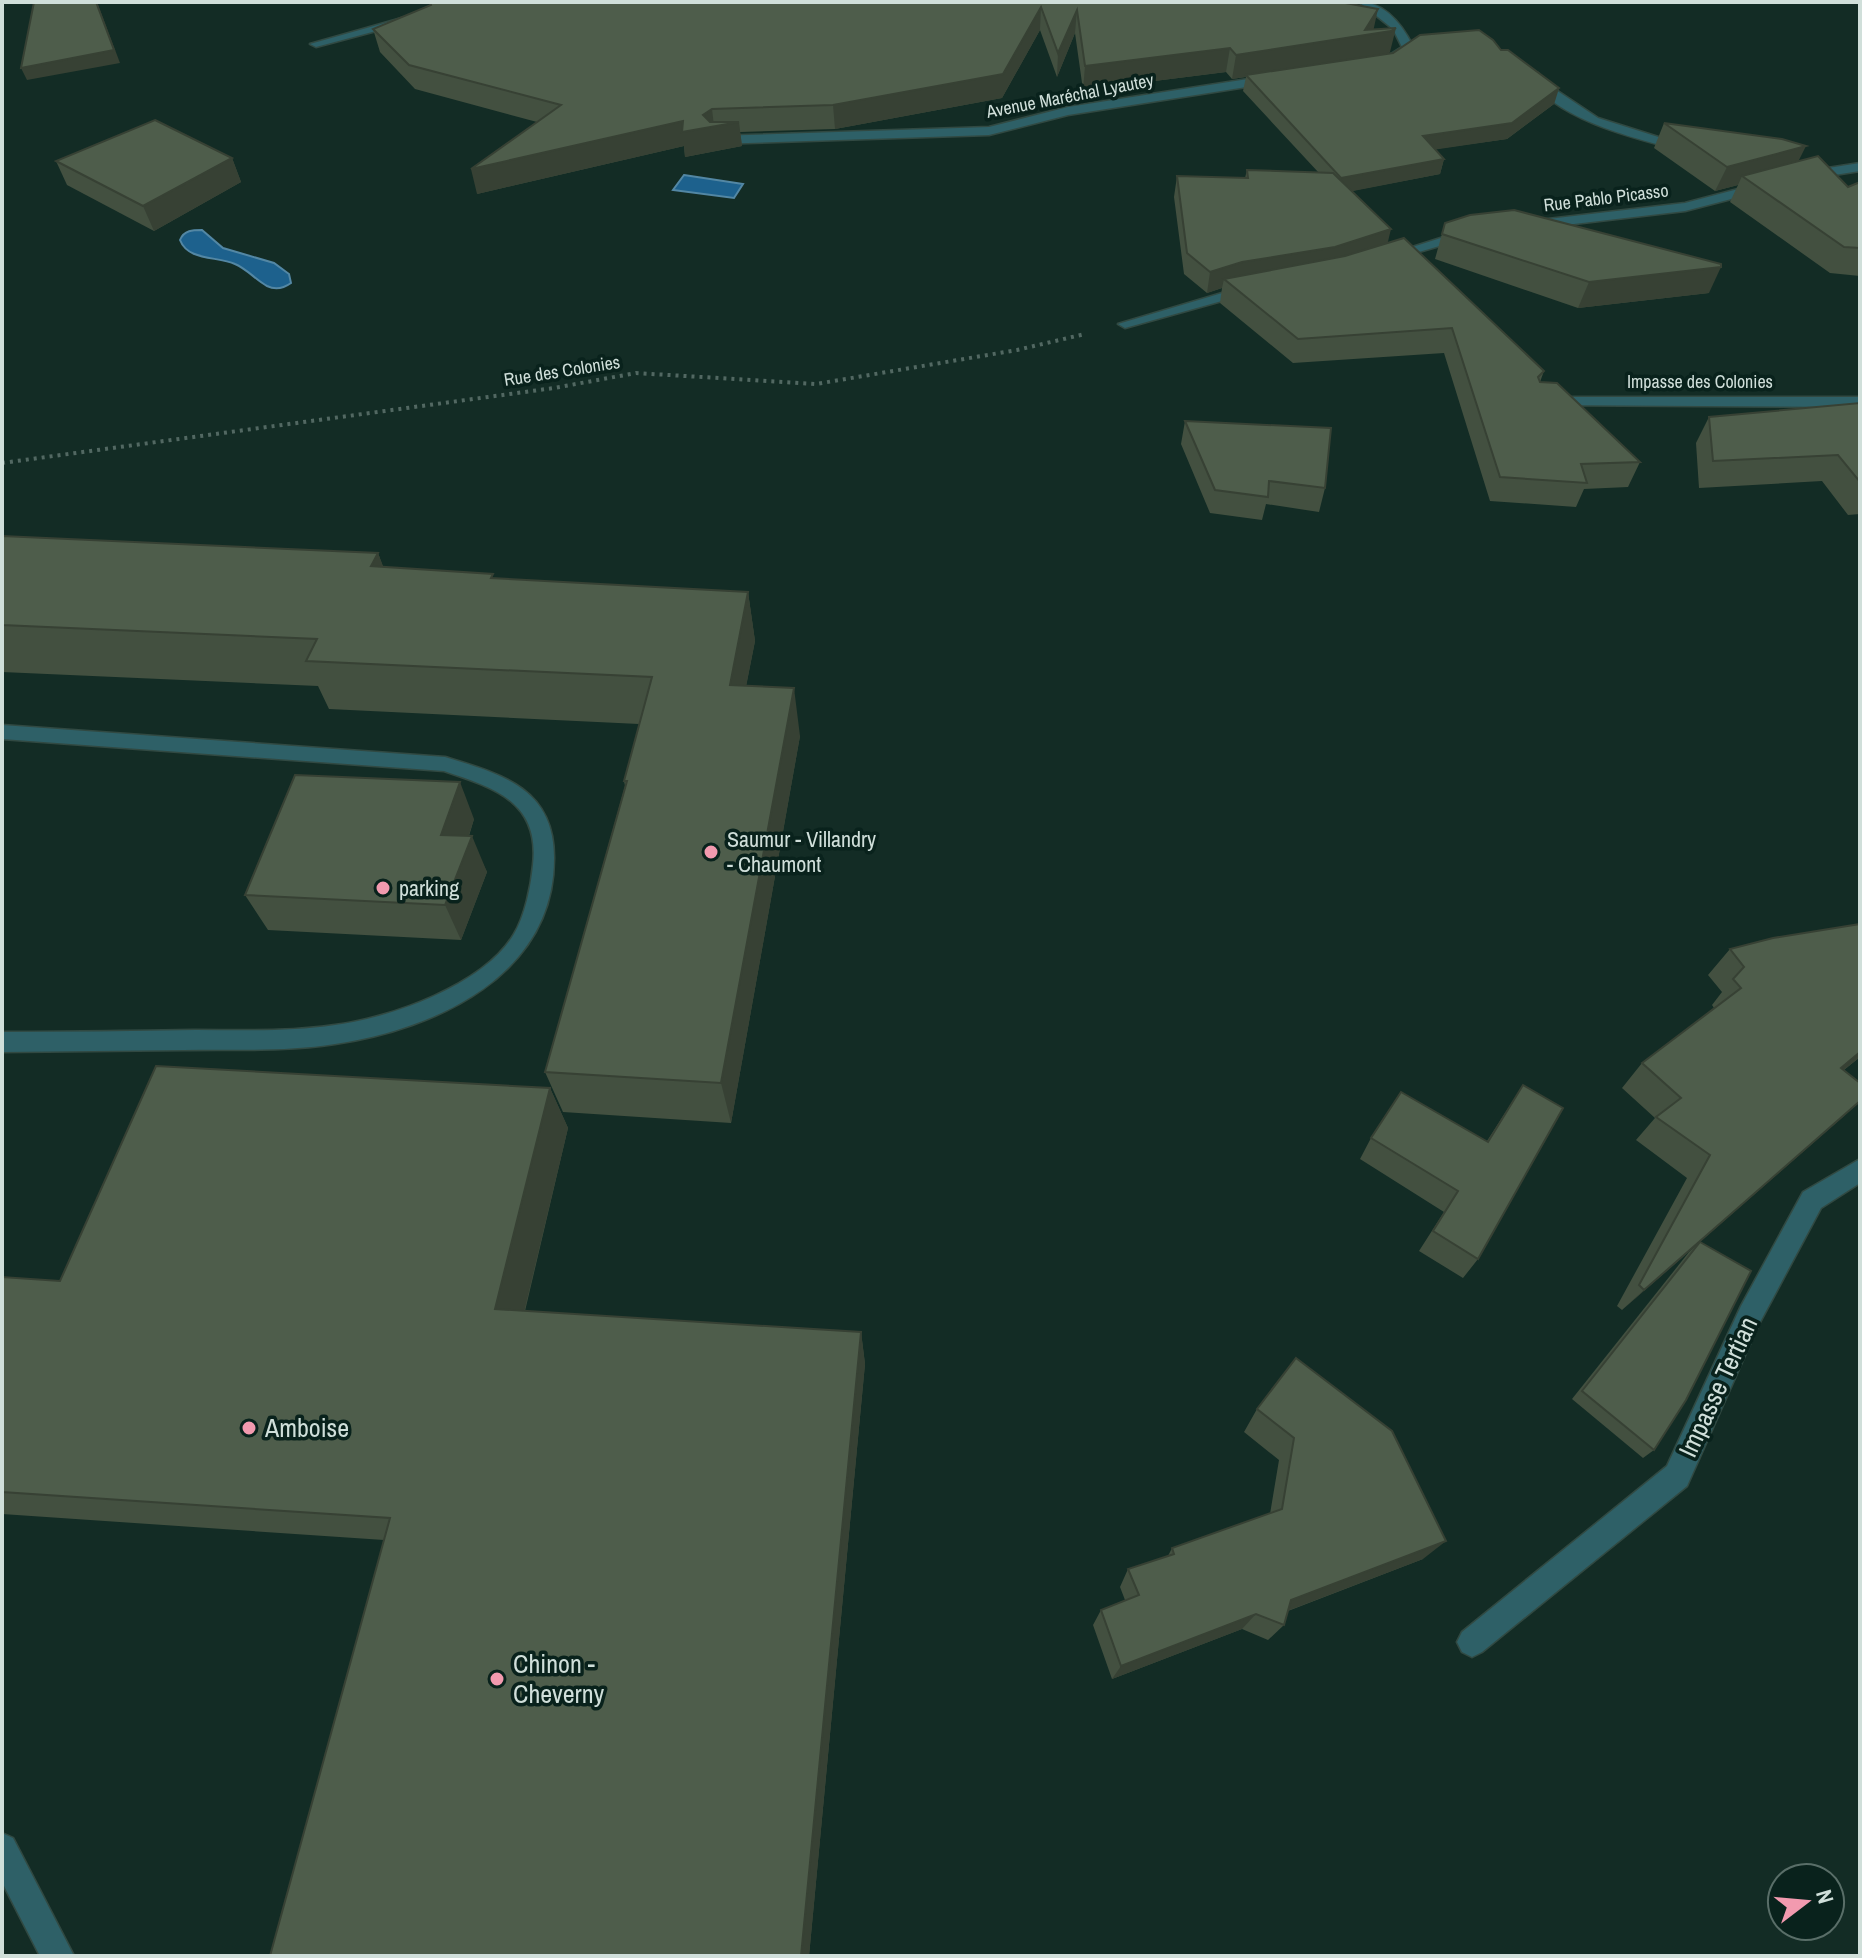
<svg xmlns="http://www.w3.org/2000/svg" width="1862" height="1958" viewBox="0 0 1862 1958" font-family="'Archivo Narrow',sans-serif">
<style>
.water{fill:#1d618d;stroke:#5387a4;stroke-width:2}
.lines{fill:none;stroke-linecap:round;stroke-linejoin:round}
.minor-casing{stroke:#314942;stroke-width:3}
.path{stroke:#526862;stroke-width:4;stroke-dasharray:3 5;stroke-linecap:butt}
.minor{fill:#2e6067;fill-rule:evenodd}
.wall{fill:#435040}
.shaded-wall{fill:#374134}
.building{fill:#4e5d4b;stroke:#374134;stroke-width:2}
.poi-dot{fill:#f29aaf;stroke:#09221c;stroke-width:3}
.labels{text-anchor:middle;stroke-width:7;stroke-linejoin:round;paint-order:stroke}
.far-street-label{font-size:18px;fill:#d0dfda;stroke:#09221c}
.poi-label{font-size:22px;fill:#d0dfda;stroke:#09221c;text-anchor:start}
.near-street-label{font-size:26px;fill:#d0dfda;stroke:#09221c}
.near-poi-label{font-size:26px;fill:#d0dfda;stroke:#09221c;text-anchor:start}
</style>
<rect width="100%" height="100%" fill="#132c25"/>
<!-- water -->
<g class="water">
<polygon points="684,175 743,184 734,198 673,190"/>
<path d="M 202,230 L 223,248 L 274,263 L 289,274 L 291,283 C 284,288 275,290 267,286 C 256,280 247,269 235,264 C 217,256 188,261 180,240 C 184,230 193,230 202,230 Z"/>
</g>
<g class="lines">
<!-- minor casing -->
<g class="minor-casing">
<g id="minor">
<path d="M 1359,2 C 1386,2 1403,26 1414,48 L 1412,50 L 1391,65 L 1383,65 L 1383,59 L 1402,47 L 1393,29 Z"/>
<polygon points="402,18 406,19 406,23 316,47 310,44"/>
<path d="M 1530,73 L 1538,73 L 1544,82 L 1598,118 L 1690,147 L 1684,151 C 1637,139 1555,120 1528,76 Z"/>
<polygon points="1274,75 1278,76 1278,82 1068,115 989,135 715,144 709,140 715,136 989,127 1068,107"/>
<polygon points="1860,163 1860,171 1802,180 1795,176 1802,172"/>
<polygon points="1761,183 1766,184 1766,190 1685,211 1531,229 1524,225 1531,221 1685,203"/>
<polygon points="1469,229 1476,233 1474,236 1388,261 1381,257"/>
<polygon points="1249,285 1256,289 1254,292 1125,328 1118,324"/>
<polygon points="1549,397 1860,397 1860,407 1543,405 1541,402"/>
<path d="M 2,725 L 445,757 C 501,774 554,788 554,857 C 555,975 436,1029 335,1044 C 285,1052 234,1049 184,1050 C 123,1051 63,1051 2,1052 L 2,1032 C 67,1032 131,1031 196,1030 C 242,1030 288,1032 335,1025 C 390,1018 484,985 514,934 C 525,916 531,886 533,865 C 540,802 495,788 444,771 L 2,739 Z"/>
<polygon points="1860,1159 1860,1183 1821,1208 1759,1324 1687,1486 1482,1652 1472,1657 1462,1652 1457,1642 1462,1632 1667,1466 1741,1306 1803,1192"/>
<polygon points="2,1833 13,1838 74,1956 40,1956 2,1882"/>
</g>
</g>
<!-- path -->
<polyline class="path" points="2,463 554,388 636,373 816,384 1017,350 1085,334"/>
<!-- minor -->
<use href="#minor" class="minor"/>
</g>
<!-- wall -->
<g class="wall">
<polygon points="429,2 1340,2 1374,30 1390,52 1387,54 1501,50 1559,88 1554,104 1507,139 1435,149 1444,159 1440,174 1351,191 1388,243 1544,371 1540,382 1640,462 1628,487 1584,489 1576,507 1490,501 1444,353 1293,363 1220,303 1222,288 1207,293 1184,274 1174,197 1177,176 1245,178 1247,170 1319,173 1243,91 1246,77 1232,79 1226,72 1083,90 1075,33 1057,77 1040,30 1002,98 835,129 740,132 742,146 685,157 684,146 477,194 537,122 415,89 380,52 373,29 430,5"/>
<polygon points="1664,123 1798,161 1848,187 1860,182 1860,276 1830,273 1730,202 1738,185 1715,191 1654,148"/>
<polygon points="232,158 241,182 154,231 67,185 56,161"/>
<polygon points="1445,223 1709,293 1578,308 1435,259"/>
<polygon points="1860,403 1860,514 1848,515 1822,481 1699,488 1696,443 1709,417"/>
<polygon points="1185,421 1325,488 1319,512 1266,504 1262,520 1210,513 1181,444"/>
<polygon points="2,536 378,553 383,567 495,578 748,592 755,641 746,686 800,736 731,1123 563,1112 545,1072 625,786 624,781 639,724 329,709 318,686 2,672"/>
<polygon points="474,819 469,836 487,872 461,940 268,930 245,895"/>
<polygon points="1730,949 1860,1057 1844,1070 1860,1101 1622,1310 1617,1306 1687,1178 1636,1140 1655,1118 1622,1088 1642,1063 1714,1008 1712,1005 1722,992 1708,975"/>
<polygon points="1523,1085 1478,1259 1463,1278 1419,1251 1444,1212 1360,1159 1371,1138 1487,1141"/>
<polygon points="550,1088 568,1128 525,1311 861,1332 865,1364 809,1956 270,1956 384,1540 2,1514 2,1277 60,1281"/>
<polygon points="1700,1242 1654,1450 1643,1458 1572,1399 1689,1252"/>
<polygon points="1296,1358 1423,1559 1288,1611 1284,1625 1268,1640 1242,1629 1112,1679 1093,1625 1101,1610 1125,1600 1120,1587 1128,1569 1168,1556 1172,1548 1270,1514 1279,1460 1244,1432 1257,1409"/>
</g>
<!-- shaded-wall -->
<g class="shaded-wall">
<polygon points="97,2 120,63 27,80 21,68"/>
<polygon points="1041,7 1040,30 1002,98 835,129 833,105"/>
<polygon points="1378,9 1373,32 1396,28 1390,52 1385,55 1232,79 1236,55 1365,30"/>
<polygon points="1077,10 1075,33 1057,77 1058,53"/>
<polygon points="1230,48 1226,72 1083,90 1085,66"/>
<polygon points="1559,88 1554,104 1507,139 1419,152 1423,136"/>
<polygon points="712,109 714,126 739,122 742,146 685,157 684,146 477,194 471,169 683,121 703,115"/>
<polygon points="1806,146 1794,170 1742,176 1738,185 1715,191 1727,167"/>
<polygon points="232,158 241,182 154,231 143,206"/>
<polygon points="1444,159 1440,174 1338,194 1341,178"/>
<polygon points="1391,229 1386,250 1224,279 1222,288 1207,293 1210,272 1242,262"/>
<polygon points="1721,267 1709,293 1578,308 1589,282"/>
<polygon points="378,553 397,602 371,566"/>
<polygon points="748,592 755,641 737,733 730,685"/>
<polygon points="794,688 800,736 731,1123 721,1083"/>
<polygon points="460,782 474,819 457,872 441,835"/>
<polygon points="472,836 487,872 461,940 445,905"/>
<polygon points="1860,1052 1860,1057 1816,1092 1841,1068"/>
<polygon points="550,1088 568,1128 517,1342 495,1309"/>
<polygon points="1860,1101 1844,1116 1622,1310 1644,1290"/>
<polygon points="861,1332 865,1364 809,1956 801,1956"/>
<polygon points="1446,1541 1423,1559 1274,1616 1291,1600"/>
<polygon points="1256,1614 1242,1629 1112,1679 1121,1666"/>
</g>
<!-- building -->
<g class="building">
<polygon points="34,2 96,2 114,50 21,68"/>
<polygon points="430,2 1340,2 1378,9 1365,30 1396,28 1391,31 1236,55 1230,48 1085,66 1077,10 1058,53 1041,7 1003,74 833,105 712,109 703,115 710,122 739,122 682,132 683,121 471,169 561,105 409,65 373,29 431,5"/>
<polygon points="1479,30 1493,40 1501,50 1508,50 1559,88 1512,123 1423,136 1444,159 1341,178 1246,75 1393,53 1420,35"/>
<polygon points="155,120 232,158 143,206 56,161"/>
<polygon points="1664,123 1782,139 1806,146 1727,167"/>
<polygon points="1818,156 1848,187 1860,182 1860,248 1844,247 1742,176"/>
<polygon points="1247,170 1333,173 1391,229 1335,247 1242,262 1210,272 1187,253 1177,176 1248,178"/>
<polygon points="1514,210 1721,264 1721,267 1589,282 1442,234 1445,223 1470,215"/>
<polygon points="1404,238 1544,371 1538,377 1540,382 1557,383 1640,462 1581,464 1587,483 1500,477 1452,328 1298,339 1224,279 1345,256"/>
<polygon points="1860,403 1860,482 1838,455 1713,461 1709,417"/>
<polygon points="1185,421 1331,428 1325,488 1269,481 1268,497 1215,490"/>
<polygon points="2,536 378,553 371,566 493,574 491,578 748,592 730,685 794,688 721,1083 545,1072 627,781 624,781 652,677 306,661 317,639 2,625"/>
<polygon points="295,775 460,782 441,835 472,836 445,905 245,895"/>
<polygon points="1860,924 1860,1052 1841,1068 1860,1083 1860,1101 1644,1290 1639,1285 1710,1155 1656,1117 1681,1098 1642,1063 1741,988 1733,979 1744,967 1730,949 1773,938"/>
<polygon points="156,1066 550,1088 495,1309 861,1332 801,1956 270,1956 390,1518 2,1492 2,1277 60,1281"/>
<polygon points="1523,1085 1563,1108 1478,1259 1433,1231 1458,1191 1371,1138 1401,1092 1488,1142"/>
<polygon points="1700,1242 1751,1271 1686,1400 1654,1450 1582,1391"/>
<polygon points="1296,1358 1392,1431 1446,1541 1291,1600 1284,1625 1256,1614 1121,1666 1101,1610 1139,1595 1128,1569 1174,1554 1172,1548 1282,1509 1294,1438 1257,1409"/>
</g>
<!-- markers -->
<g class="poi-dot">
<circle cx="711" cy="852" r="8"/>
<circle cx="383" cy="888" r="8"/>
<circle cx="249" cy="1428" r="8"/>
<circle cx="497" cy="1679" r="8"/>
</g>
<g class="labels">
<!-- far-street labels -->
<g class="far-street-label">
<text transform="translate(1070 96) rotate(-11)" y="6">Avenue Maréchal Lyautey</text>
<text transform="translate(1606 198) rotate(-7)" y="6">Rue Pablo Picasso</text>
<text transform="translate(562 371) rotate(-9)" y="6">Rue des Colonies</text>
<text x="1700" y="388">Impasse des Colonies</text>
</g>
<!-- poi labels -->
<g class="poi-label">
<text x="727" y="847">Saumur - Villandry<tspan x="727" dy="25">- Chaumont</tspan></text>
<text x="399" y="896">parking</text>
</g>
<!-- near-street labels -->
<g class="near-street-label">
<text transform="translate(1718 1387) rotate(-65)" y="9">Impasse Tertian</text>
</g>
<!-- near-poi labels -->
<g class="near-poi-label">
<text x="265" y="1437">Amboise</text>
<text x="513" y="1673">Chinon -<tspan x="513" dy="30">Cheverny</tspan></text>
</g>
</g>
<!-- border -->
<rect width="1862" height="1958" fill="none" stroke="#d0dfda" stroke-width="8"/>
<!-- north arrow -->
<g transform="translate(1806 1902) rotate(74)"><circle r="38" fill="#09221c" stroke="#596e68" stroke-width="2"/>
<path d="M0-6L14 30L0 20L-14 30Z" fill="#f29aaf"/>
<text y="-12" font-size="22" font-weight="bold" text-anchor="middle" fill="#d0dfda">N</text>
</g>
</svg>
